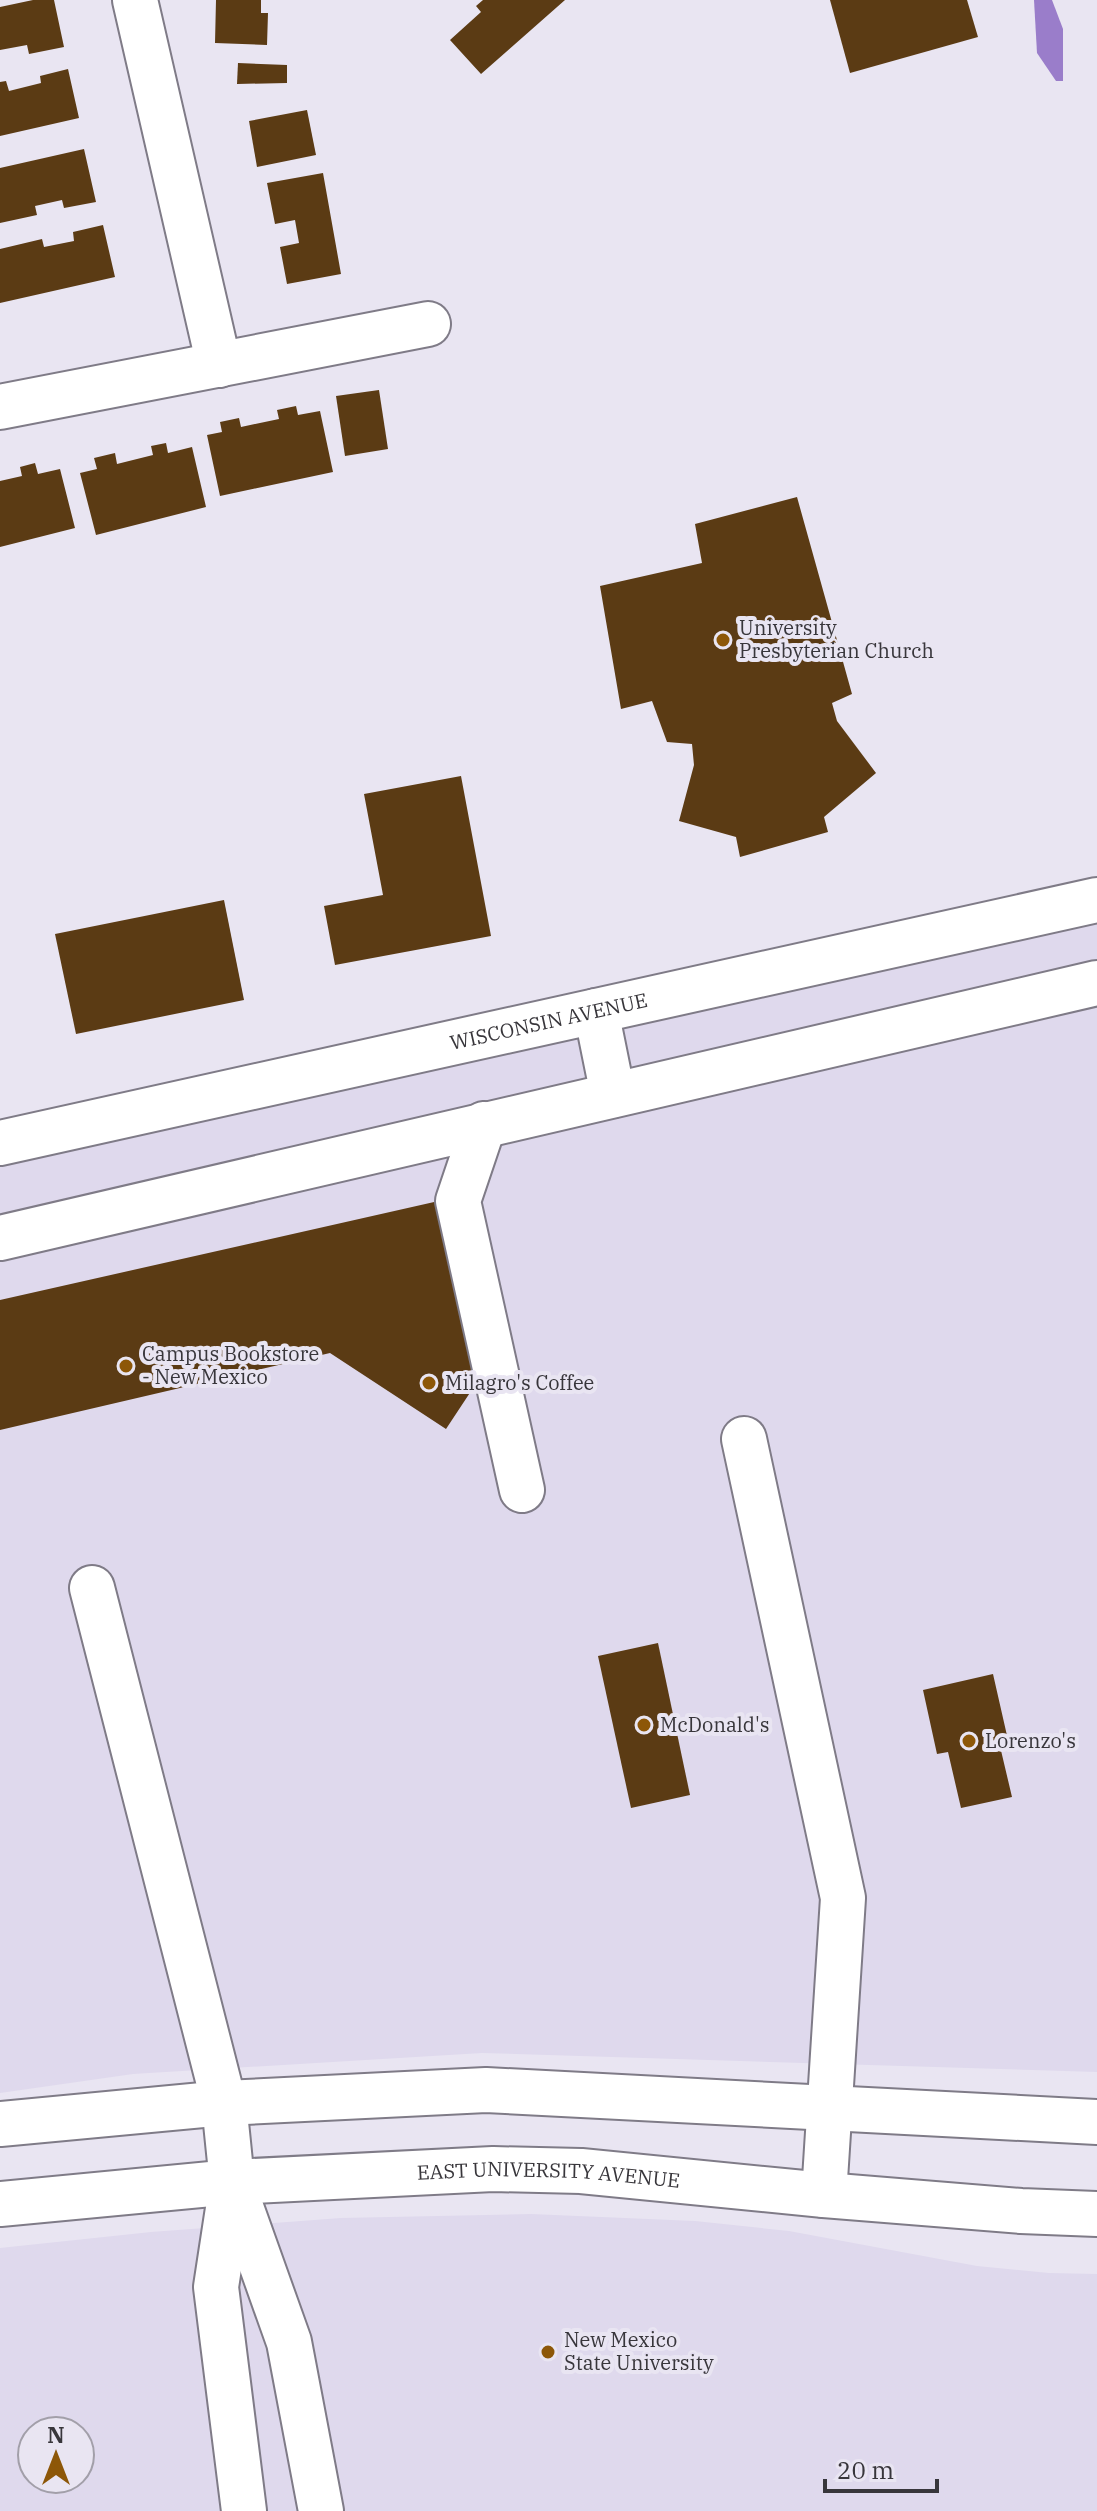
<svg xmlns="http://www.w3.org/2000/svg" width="1097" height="2511" viewBox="0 0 1097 2511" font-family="'IBM Plex Serif',serif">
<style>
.built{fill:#dfd9ed;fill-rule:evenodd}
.water{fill:#9a7dca}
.building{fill:#5b3b14}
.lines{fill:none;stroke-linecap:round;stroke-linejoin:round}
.minor-casing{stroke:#7f7b87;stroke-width:48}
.major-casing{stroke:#7f7b87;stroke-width:48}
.minor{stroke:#fff;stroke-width:44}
.major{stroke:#fff;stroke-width:44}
.poi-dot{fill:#8d5708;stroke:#e9e5f2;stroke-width:3}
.labels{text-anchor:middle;stroke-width:8;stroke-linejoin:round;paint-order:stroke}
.poi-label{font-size:20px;fill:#38363b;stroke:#e9e5f2;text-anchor:start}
.street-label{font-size:20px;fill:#38363b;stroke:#e9e5f2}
</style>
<rect width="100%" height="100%" fill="#e9e5f2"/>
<!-- built -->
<g class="built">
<polygon points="1097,924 1097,2072 482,2053 133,2074 0,2093 0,1166"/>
<path d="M 531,2214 L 695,2221 L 789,2231 L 977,2266 L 1049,2273 L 1097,2274 L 1097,2511 L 0,2511 L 0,2248 L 151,2232 L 341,2218 ZM 32,2431 L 80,2431 L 80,2479 L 32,2479 Z"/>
</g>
<!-- water -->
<polygon class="water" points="1034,0 1052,0 1063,29 1063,81 1056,81 1037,53"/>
<!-- building -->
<g class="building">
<polygon points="33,0 54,0 64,47 29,54 27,45 0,50 0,7"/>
<polygon points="216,0 261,0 261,13 268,13 267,45 215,43"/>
<polygon points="483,0 565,0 481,74 450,40 481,12 476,6"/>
<polygon points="830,0 967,0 978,37 850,73"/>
<polygon points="238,63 287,65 287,83 237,84"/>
<polygon points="68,69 79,118 0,136 0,82 6,81 9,91 41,83 40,76"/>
<polygon points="307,110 316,155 257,167 249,121"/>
<polygon points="84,149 96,202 64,208 62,200 35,206 37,215 0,223 0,168"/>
<polygon points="323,173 341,274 287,284 280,247 299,243 295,220 275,224 267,183"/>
<polygon points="103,225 115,277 0,303 0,249 42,239 44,247 74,241 73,232"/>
<polygon points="379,390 388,449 345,456 336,396"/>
<polygon points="296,406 298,415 320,411 333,472 220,496 207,435 222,432 220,422 239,418 241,427 279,419 277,410"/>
<polygon points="166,443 168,453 192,447 206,507 96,535 80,473 97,469 94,458 115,453 117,464 153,455 151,446"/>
<polygon points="35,463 38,474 60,469 75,528 0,547 0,481 22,476 20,467"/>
<polygon points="797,497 852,694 832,703 837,721 876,773 824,817 828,832 740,857 736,837 679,821 694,765 692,744 667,742 652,701 621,709 600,586 702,563 695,524"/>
<polygon points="461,776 491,936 335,965 324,906 383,895 364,794"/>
<polygon points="224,900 244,1000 76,1034 55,934"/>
<polygon points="443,1200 483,1373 446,1429 330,1353 0,1430 0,1300"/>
<polygon points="658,1643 690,1795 631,1808 598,1656"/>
<polygon points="993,1674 1008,1740 999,1742 1012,1797 961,1808 948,1752 937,1754 923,1690"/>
</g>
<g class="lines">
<!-- minor casing -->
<g class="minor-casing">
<g id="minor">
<polyline points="135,0 219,365"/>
<polyline points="0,407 428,324"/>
<polyline points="596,1011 613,1095"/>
<polyline points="484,1124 458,1201 522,1490"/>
<path id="s1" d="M 0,1143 L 1097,900"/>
<polyline points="0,1238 1097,983"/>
<polyline points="744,1439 843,1898 824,2195"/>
<polyline points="92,1588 224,2103 232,2182 289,2342 321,2511"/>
<polyline points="231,2189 216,2287 244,2511"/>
</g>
</g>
<!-- major casing -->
<g class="major-casing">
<g id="major">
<polyline points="0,2124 224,2103 486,2090 1097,2122"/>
<path id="s2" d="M 0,2204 L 232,2182 L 493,2169 L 581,2171 L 824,2195 L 1021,2211 L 1097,2214"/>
</g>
</g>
<!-- minor -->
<use href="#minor" class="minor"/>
<!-- major -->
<use href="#major" class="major"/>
</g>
<!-- markers -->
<g class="poi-dot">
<circle cx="723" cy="640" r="8"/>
<circle cx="126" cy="1366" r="8"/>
<circle cx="429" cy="1383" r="8"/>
<circle cx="644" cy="1725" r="8"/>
<circle cx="969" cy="1741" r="8"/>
<circle cx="548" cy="2352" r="8"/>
</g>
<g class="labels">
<!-- poi labels -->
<g class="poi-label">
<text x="739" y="635">University<tspan x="739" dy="23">Presbyterian Church</tspan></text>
<text x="142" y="1361">Campus Bookstore<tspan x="142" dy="23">- New Mexico</tspan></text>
<text x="445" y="1390">Milagro's Coffee</text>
<text x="660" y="1732">McDonald's</text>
<text x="985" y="1748">Lorenzo's</text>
<text x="564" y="2347">New Mexico<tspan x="564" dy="23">State University</tspan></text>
</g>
<!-- street labels -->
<g class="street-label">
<text dy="7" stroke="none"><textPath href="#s1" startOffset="562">WISCONSIN AVENUE</textPath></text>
<text dy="7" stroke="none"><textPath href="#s2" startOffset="550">EAST UNIVERSITY AVENUE</textPath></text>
</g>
</g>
<!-- north arrow -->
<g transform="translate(56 2455)"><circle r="38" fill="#e9e5f2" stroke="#a29fa9" stroke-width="2"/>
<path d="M0-6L14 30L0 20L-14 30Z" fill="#8d5708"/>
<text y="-12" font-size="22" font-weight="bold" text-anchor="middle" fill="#38363b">N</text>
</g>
<!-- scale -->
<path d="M825 2479v12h112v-12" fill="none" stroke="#38363b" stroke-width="4"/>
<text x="837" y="2479" font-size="24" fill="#38363b" stroke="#e9e5f2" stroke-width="6" paint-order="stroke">20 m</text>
</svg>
